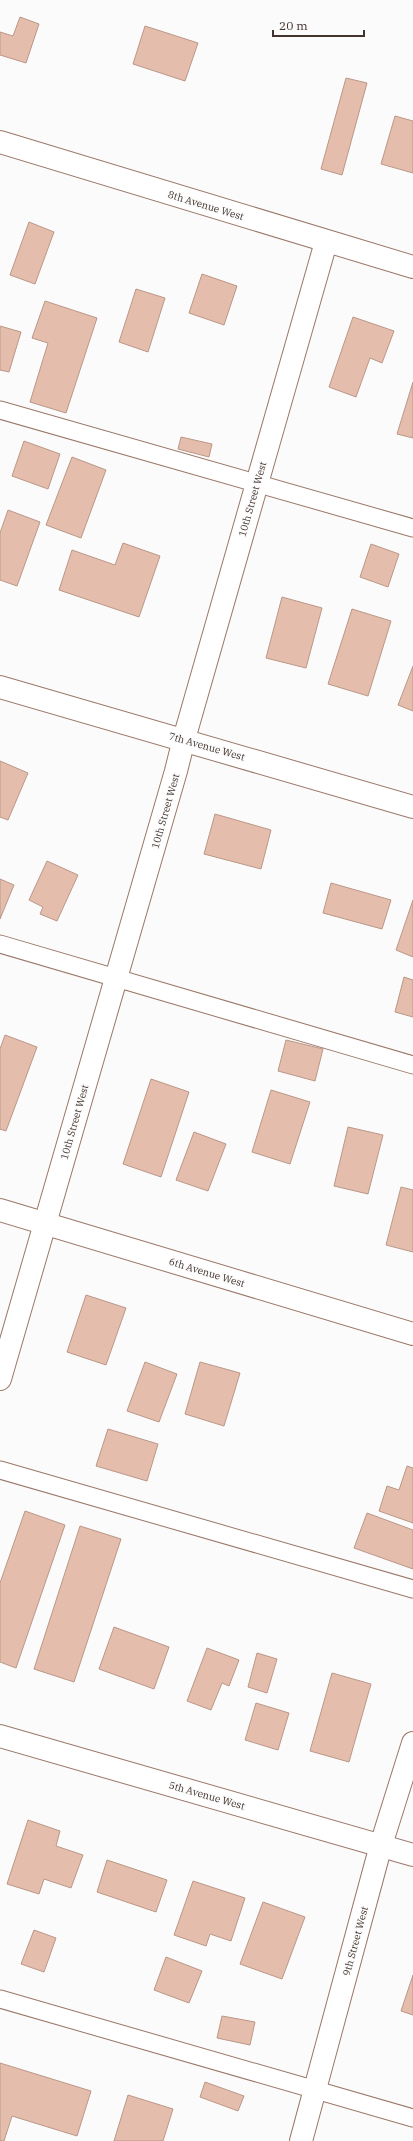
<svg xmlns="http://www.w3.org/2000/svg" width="413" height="2141" viewBox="0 0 413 2141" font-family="'IBM Plex Serif',serif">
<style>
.building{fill:#e5bdac;stroke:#bb9787}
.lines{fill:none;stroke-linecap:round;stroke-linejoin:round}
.service-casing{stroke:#9b7868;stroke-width:19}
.minor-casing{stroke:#9b7868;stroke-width:24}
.tertiary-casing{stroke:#9b7868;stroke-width:24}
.service{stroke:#fff;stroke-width:17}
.minor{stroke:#fff;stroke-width:22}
.tertiary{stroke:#fff;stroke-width:22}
.labels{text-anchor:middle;stroke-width:3;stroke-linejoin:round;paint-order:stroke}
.street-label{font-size:10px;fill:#42332c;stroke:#fbfbfb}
</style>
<rect width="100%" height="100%" fill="#fbfbfb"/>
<!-- building -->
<g class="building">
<polygon points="20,17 39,24 26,63 0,55 0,32 13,36"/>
<polygon points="145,26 198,43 185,81 133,64"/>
<polygon points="346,78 367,83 342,175 321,169"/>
<polygon points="395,116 413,121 413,173 381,164"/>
<polygon points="29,222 54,232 35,284 10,275"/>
<polygon points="202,274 237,286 224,325 189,313"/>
<polygon points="136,289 165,298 148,352 119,342"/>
<polygon points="45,301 97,318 66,413 30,402 48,343 32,338"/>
<polygon points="353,317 394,331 382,363 370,358 356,397 329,387"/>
<polygon points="0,326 21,332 9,372 0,370"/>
<polygon points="413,382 413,438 397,434"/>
<polygon points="181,437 212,444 209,457 178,449"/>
<polygon points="24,441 60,454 48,489 12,476"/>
<polygon points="72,457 106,470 81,538 46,525"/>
<polygon points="8,510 40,522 17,586 0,580 0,533"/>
<polygon points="123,543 160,556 139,617 59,590 72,550 115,565"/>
<polygon points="371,544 399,554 388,587 360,577"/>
<polygon points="282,597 322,608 306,668 266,658"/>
<polygon points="352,609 391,621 368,696 328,684"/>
<polygon points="413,666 413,711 398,705"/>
<polygon points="0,761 28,773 8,820 0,817"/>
<polygon points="215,814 271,830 261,869 204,854"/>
<polygon points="47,861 78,875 57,921 40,914 43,907 29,900"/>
<polygon points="0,879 14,885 0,919"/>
<polygon points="331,883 391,900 382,929 323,913"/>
<polygon points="413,900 413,957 396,950"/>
<polygon points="404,977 413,980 413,1017 395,1012"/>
<polygon points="5,1035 37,1047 6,1131 0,1129 0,1049"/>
<polygon points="286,1040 323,1049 315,1081 278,1071"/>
<polygon points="151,1079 189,1092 161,1177 123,1164"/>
<polygon points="271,1090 310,1102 290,1164 252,1152"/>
<polygon points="348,1127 383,1135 368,1194 334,1186"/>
<polygon points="194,1132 226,1144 208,1191 176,1180"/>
<polygon points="401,1187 413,1190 413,1252 386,1245"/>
<polygon points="86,1295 126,1308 106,1365 67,1352"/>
<polygon points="145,1362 177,1374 159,1422 127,1411"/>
<polygon points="200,1362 240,1373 224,1426 185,1414"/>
<polygon points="108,1429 158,1444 147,1481 96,1466"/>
<polygon points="407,1466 413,1468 413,1523 379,1511 387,1486 399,1490"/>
<polygon points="25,1511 65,1525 16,1668 0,1662 0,1583"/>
<polygon points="367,1513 413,1530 413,1569 354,1548"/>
<polygon points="80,1526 121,1539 74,1682 34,1669"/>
<polygon points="114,1627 169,1647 154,1689 99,1669"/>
<polygon points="207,1648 239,1660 229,1686 222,1683 211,1710 187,1701"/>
<polygon points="257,1653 277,1659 267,1693 248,1687"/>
<polygon points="332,1673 371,1684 349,1762 310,1751"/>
<polygon points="256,1703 289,1713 278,1750 245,1740"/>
<polygon points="28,1820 60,1831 56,1846 83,1855 71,1888 44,1879 39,1894 7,1884"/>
<polygon points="107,1860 167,1880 156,1912 97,1892"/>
<polygon points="193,1881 245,1898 231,1941 210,1934 206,1946 174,1935"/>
<polygon points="263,1902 305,1917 282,1979 240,1964"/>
<polygon points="34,1930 56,1938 44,1972 21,1964"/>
<polygon points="166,1957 202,1971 189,2003 154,1990"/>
<polygon points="413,1975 413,2015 401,2011"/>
<polygon points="222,2016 255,2022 250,2045 217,2038"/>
<polygon points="0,2063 91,2091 77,2136 12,2116 4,2141 0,2141"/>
<polygon points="205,2082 244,2096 238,2111 200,2097"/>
<polygon points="128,2095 173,2109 163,2141 114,2141"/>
</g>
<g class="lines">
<!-- service casing -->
<g class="service-casing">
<g id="service">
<polyline points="0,410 413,528"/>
<polyline points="0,944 413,1065"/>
<polyline points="0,1470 413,1589"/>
<polyline points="0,1999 413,2118"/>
</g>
</g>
<!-- minor casing -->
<g class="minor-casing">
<g id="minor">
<polyline points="0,142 413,267"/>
<polyline points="0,1210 413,1334"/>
<polyline points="0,1379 176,771 184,739 326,242"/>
<polyline points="301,2141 381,1845 413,1743"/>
</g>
</g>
<!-- tertiary casing -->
<g class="tertiary-casing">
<g id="tertiary">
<polyline points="0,687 413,807"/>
<polyline points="0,1736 413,1855"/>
</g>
</g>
<!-- service -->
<use href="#service" class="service"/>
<!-- minor -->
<use href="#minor" class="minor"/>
<!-- tertiary -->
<use href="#tertiary" class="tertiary"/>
</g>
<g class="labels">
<!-- street labels -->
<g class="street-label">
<text transform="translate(206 205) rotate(17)" y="4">8th Avenue West</text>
<text transform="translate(252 499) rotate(-74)" y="4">10th Street West</text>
<text transform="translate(207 746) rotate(16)" y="4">7th Avenue West</text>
<text transform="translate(165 811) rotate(-74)" y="4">10th Street West</text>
<text transform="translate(74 1122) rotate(-74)" y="4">10th Street West</text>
<text transform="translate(207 1272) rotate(17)" y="4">6th Avenue West</text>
<text transform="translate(207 1795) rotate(16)" y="4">5th Avenue West</text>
<text transform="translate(355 1941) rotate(-75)" y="4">9th Street West</text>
</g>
</g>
<!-- scale -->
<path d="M273 30v6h91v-6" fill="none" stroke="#42332c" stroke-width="2"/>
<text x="279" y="30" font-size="12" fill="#42332c" stroke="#fbfbfb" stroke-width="3" paint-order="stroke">20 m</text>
</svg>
